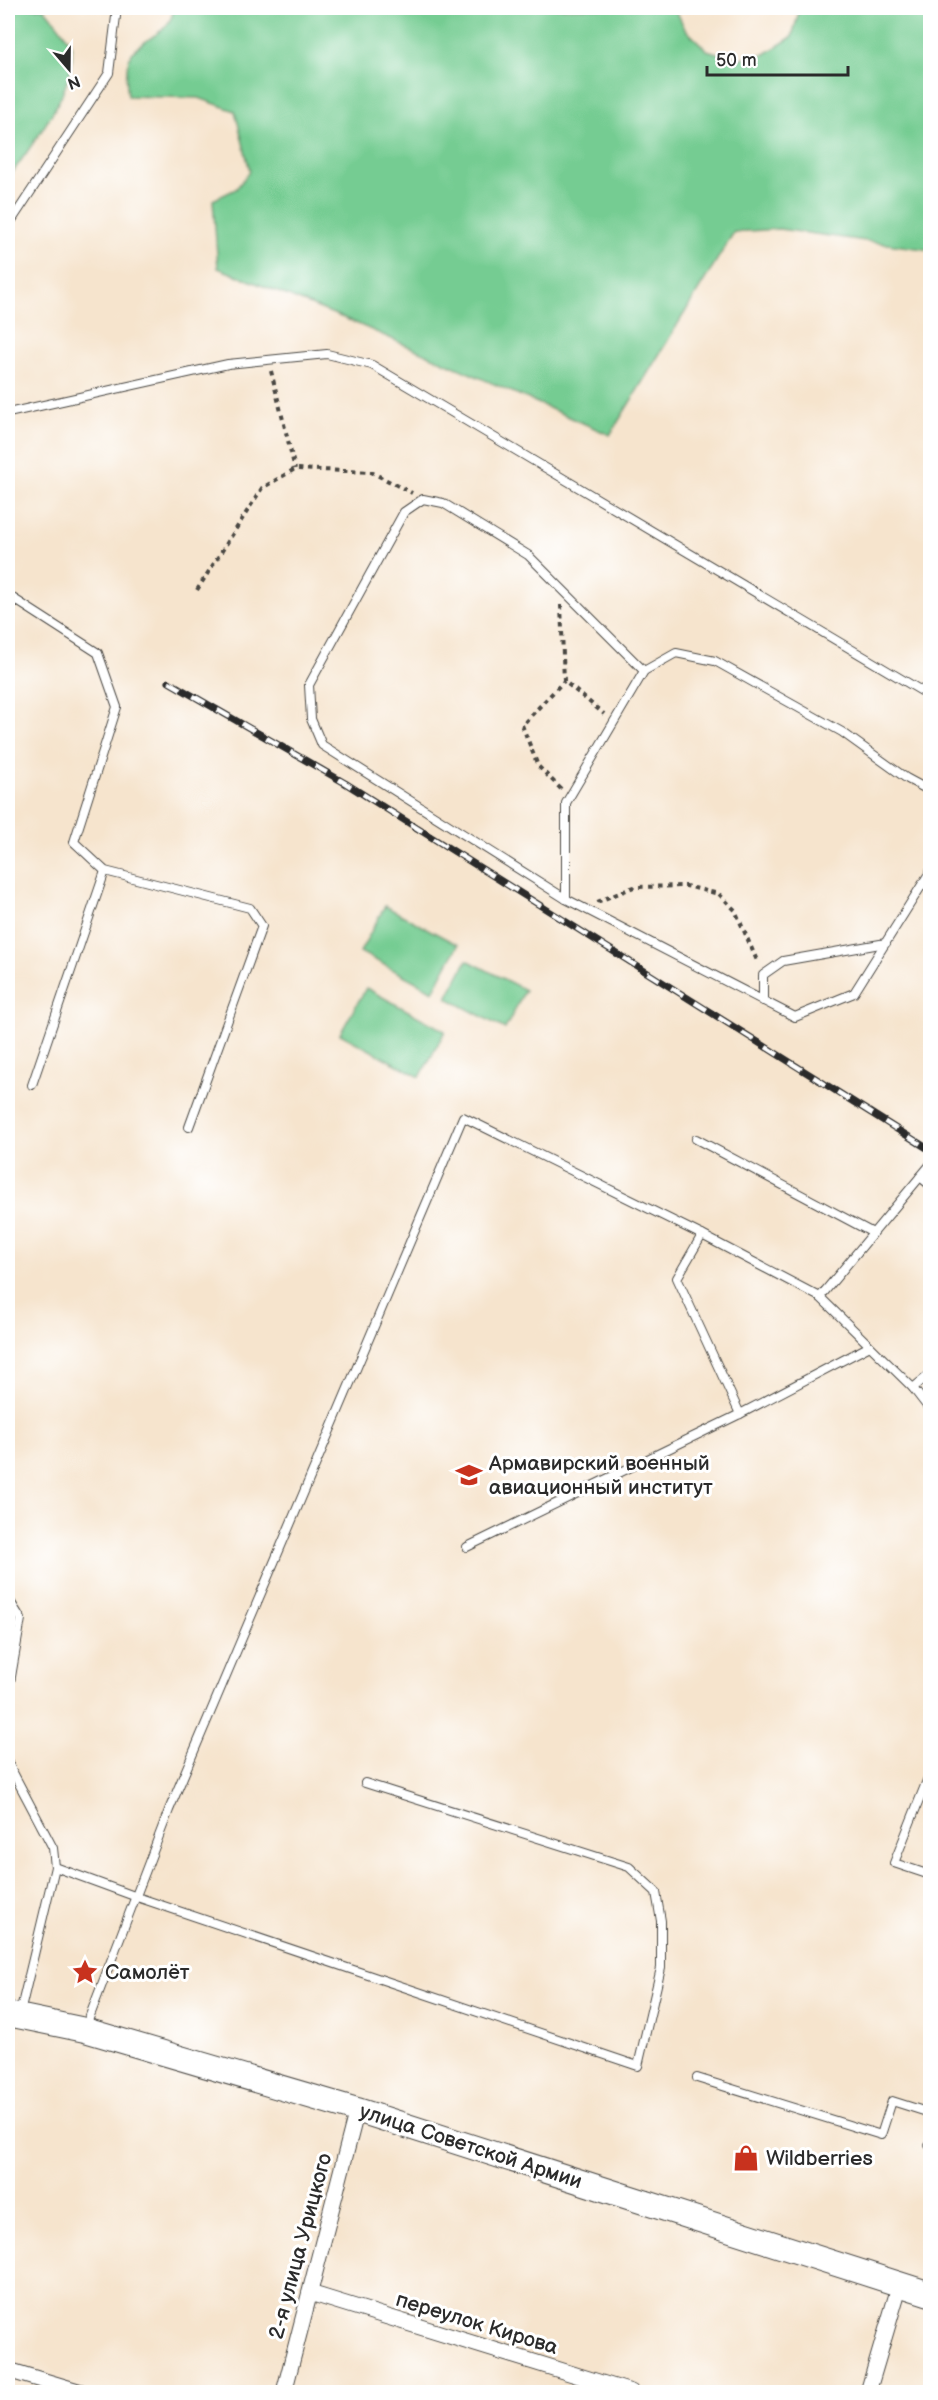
<svg xmlns="http://www.w3.org/2000/svg" width="938" height="2400" viewBox="0 0 938 2400" font-family="'Balsamiq Sans',sans-serif">
<style>
.green{fill:#74cc92;stroke:#507c5e;stroke-width:1.5}
.lines{fill:none;stroke-linecap:round;stroke-linejoin:round}
.service-casing{stroke:#494743;stroke-width:10}
.minor-casing{stroke:#494743;stroke-width:17}
.primary-casing{stroke:#494743;stroke-width:26}
.path{stroke:#494743;stroke-width:4;stroke-dasharray:4.5 4.5;stroke-linecap:butt}
.service{stroke:#fff;stroke-width:8}
.minor{stroke:#fff;stroke-width:15}
.primary{stroke:#fff;stroke-width:24}
.rail-casing{stroke:#2b2b2b;stroke-width:7}
.rail{stroke:#fff;stroke-width:4.5;stroke-dasharray:14;stroke-linecap:butt}
.labels{text-anchor:middle;stroke-width:6;stroke-linejoin:round;paint-order:stroke}
.poi-label{font-size:21px;fill:#2b2b2b;stroke:#fff;text-anchor:start}
.street-label{font-size:21px;fill:#2b2b2b;stroke:#fff}
</style>
<rect width="100%" height="100%" fill="#fff"/>
<filter id="ink" filterUnits="userSpaceOnUse"><feTurbulence type="fractalNoise" baseFrequency=".0167" numOctaves="2"/><feDisplacementMap in="SourceGraphic" scale="12" xChannelSelector="R" yChannelSelector="G"/><feConvolveMatrix kernelMatrix="1 2 1 2 8 2 1 2 1" color-interpolation-filters="sRGB"/></filter>
<filter id="wash" filterUnits="userSpaceOnUse"><feTurbulence type="fractalNoise" baseFrequency=".008" numOctaves="4" result="noise"/><feDisplacementMap in="SourceGraphic" scale="24" xChannelSelector="R" yChannelSelector="G"/><feGaussianBlur stdDeviation="1.35" result="paint"/><feColorMatrix in="noise" values="0 0 0 0 0 0 0 0 0 0 0 0 0 0 0 0 0 1.4 0 .05"/><feComposite in="paint" operator="in"/></filter>
<g filter="url(#wash)">
<rect width="100%" height="100%" fill="#f6e4cd"/>
<!-- green -->
<g class="green">
<path d="M 8,8 L 44,8 C 51,17 69,36 71,46 C 79,88 30,146 8,179 Z"/>
<path d="M 174,8 L 675,8 L 685,29 L 707,50 L 737,59 L 765,54 L 792,37 L 800,8 L 930,8 L 930,250 L 779,229 L 734,232 L 610,435 L 351,321 L 218,268 L 213,200 L 236,189 L 250,171 L 235,111 L 199,98 L 128,96 C 126,83 125,67 131,55 C 140,38 170,36 174,8 Z"/>
<polygon points="385,906 458,945 433,991 360,952"/>
<polygon points="467,960 525,990 505,1029 447,998"/>
<polygon points="366,988 445,1031 420,1077 340,1034"/>
</g>
</g>
<g filter="url(#ink)">
<g class="lines">
<!-- service casing -->
<g class="service-casing">
<g id="service">
<polyline points="8,226 109,73 117,8"/>
<polyline points="8,413 228,364 327,354 372,365 930,696"/>
<polyline points="8,595 98,653 117,707 74,842 105,871 250,908 262,926 189,1127"/>
<polyline points="644,671 528,555 443,503 423,499 404,512 309,685 311,719 322,745 566,899 795,1017 854,993 930,872"/>
<polyline points="566,899 566,803 644,671 676,653 715,661 842,732 906,778 930,791"/>
<polyline points="763,1001 763,975 783,961 886,943"/>
<polyline points="32,1085 105,871"/>
<polyline points="696,1139 873,1233"/>
<polyline points="920,1177 930,1185"/>
<polyline points="702,1235 677,1278 740,1414"/>
<polyline points="820,1297 913,1388 930,1410"/>
<polyline points="913,1388 930,1374"/>
<polyline points="467,1547 740,1414 870,1346"/>
<polyline points="8,1598 21,1619 8,1694"/>
<polyline points="8,1763 53,1848 55,1867 20,2013"/>
<polyline points="930,1773 894,1863 930,1875"/>
<polyline points="55,1867 137,1897 638,2066 661,1968 661,1921 656,1892 629,1867 365,1783"/>
<polyline points="86,2026 169,1810 463,1117 702,1235 820,1297 930,1165"/>
<polyline points="697,2078 881,2135 892,2101 930,2113"/>
<polyline points="929,2145 930,2146"/>
</g>
</g>
<!-- minor casing -->
<g class="minor-casing">
<g id="minor">
<polyline points="310,2293 631,2392"/>
<polyline points="8,2370 81,2392"/>
<polyline points="284,2392 357,2110"/>
<polyline points="868,2392 900,2284"/>
</g>
</g>
<!-- primary casing -->
<g class="primary-casing">
<polyline id="primary" points="8,2014 85,2030 357,2110 930,2294"/>
</g>
<!-- path -->
<g class="path">
<polyline points="271,371 295,469"/>
<polyline points="197,590 262,488 295,469 371,472 412,493"/>
<polyline points="561,605 564,681 604,714"/>
<polyline points="561,789 538,766 522,725 564,681"/>
<polyline points="597,902 634,887 686,886 719,894 735,910 758,963"/>
</g>
<!-- service -->
<use href="#service" class="service"/>
<!-- minor -->
<use href="#minor" class="minor"/>
<!-- primary -->
<use href="#primary" class="primary"/>
<!-- rail casing -->
<g class="rail-casing">
<polyline id="rail" points="169,682 345,783 930,1150"/>
</g>
<!-- rail -->
<use href="#rail" class="rail"/>
</g>
</g>
<!-- icons -->
<defs>
<g id="university-bare" transform="scale(2.07)"><path d="M0-5L7-2L0 1L-7-2ZM-4 1L0 2.5L4 1V4Q0 6-4 4Z" fill="#c8321e" stroke="#fff" stroke-width="2.5" paint-order="stroke"/></g>
<g id="sight-bare" transform="scale(2.07)"><path d="M0-6L1.8-2.2L6-1.7L2.9 1.2L3.7 5.4L0 3.3L-3.7 5.4L-2.9 1.2L-6-1.7L-1.8-2.2Z" fill="#c8321e" stroke="#fff" stroke-width="2.5" paint-order="stroke"/></g>
<g id="shop-bare" transform="scale(2.07)"><path d="M-5-2.5h2.3a2.7 3.5 0 0 1 5.4 0H5L5.5 6h-11ZM-1.5-2.5h3a1.5 2.3 0 0 0-3 0Z" fill="#c8321e" stroke="#fff" stroke-width="2.5" paint-order="stroke"/></g>
</defs>
<g fill-rule="evenodd">
<use href="#university-bare" x="469" y="1475"/>
<use href="#sight-bare" x="85" y="1972"/>
<use href="#shop-bare" x="746" y="2158"/>
</g>
<g class="labels">
<!-- poi labels -->
<g class="poi-label">
<text x="489" y="1470">Армавирский военный<tspan x="489" dy="24">авиационный институт</tspan></text>
<text x="105" y="1979">Самолёт</text>
<text x="766" y="2165">Wildberries</text>
</g>
<!-- street labels -->
<g class="street-label">
<text transform="translate(471 2146) rotate(18)" y="7">улица Советской Армии</text>
<text transform="translate(300 2246) rotate(-75)" y="7">2-я улица Урицкого</text>
<text transform="translate(477 2323) rotate(17)" y="7">переулок Кирова</text>
</g>
</g>
<!-- margin -->
<rect width="938" height="2400" fill="none" stroke="#fff" stroke-width="30"/>
<!-- north arrow -->
<g transform="translate(69 69) rotate(160)" stroke="#ffffff" stroke-width="4.5" paint-order="stroke">
<path d="M0-4.5L10 22L0 15L-10 22Z" fill="#2b2b2b"/>
<text y="-9" font-size="16" font-weight="bold" text-anchor="middle" fill="#2b2b2b">N</text>
</g>
<!-- scale -->
<path d="M707 66v9h141v-9" fill="none" stroke="#2b2b2b" stroke-width="3"/>
<text x="716" y="66" font-size="18" fill="#2b2b2b" stroke="#ffffff" stroke-width="4.5" paint-order="stroke">50 m</text>
</svg>
